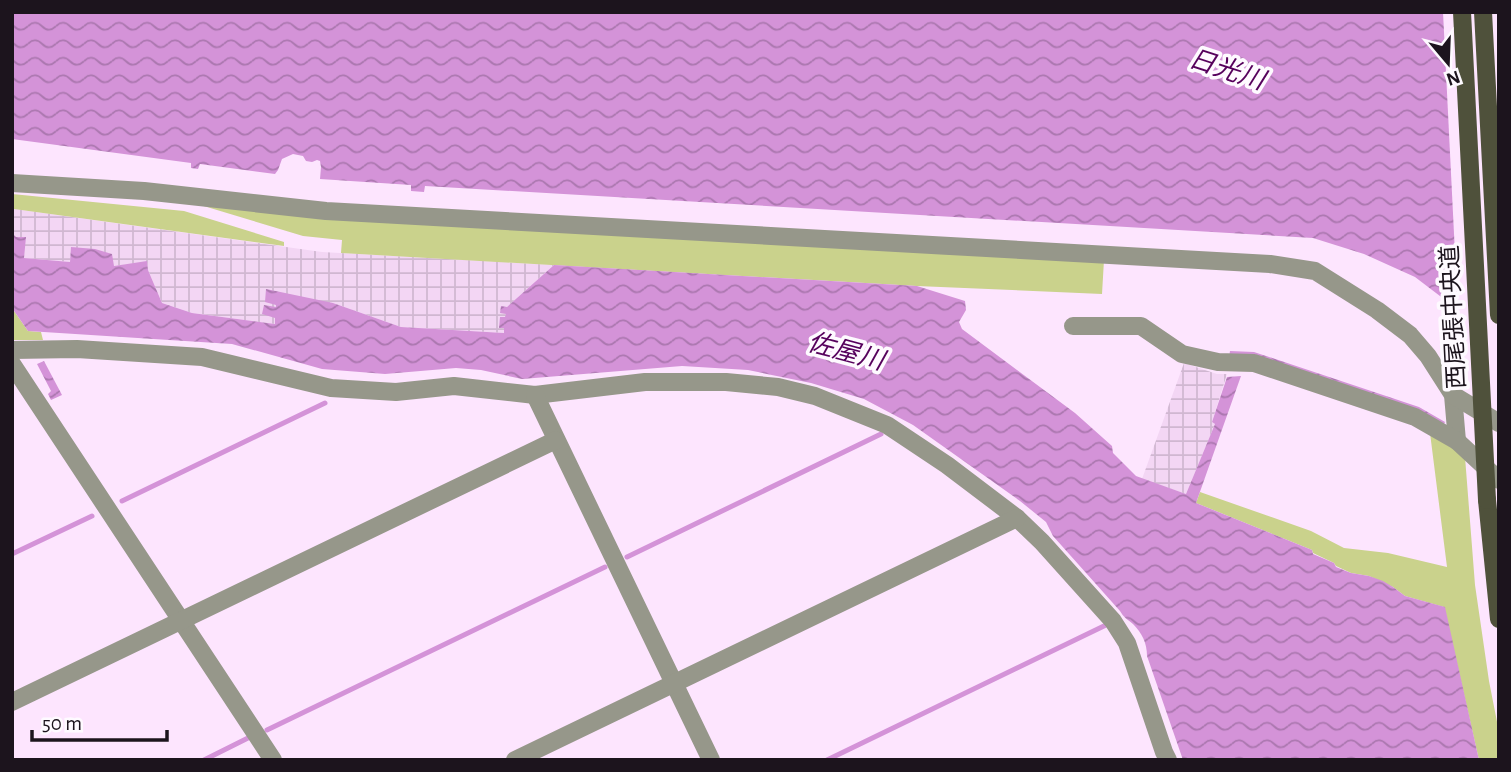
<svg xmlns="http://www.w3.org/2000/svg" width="1511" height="772" viewBox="0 0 1511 772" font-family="'Alegreya Sans','Noto Sans JP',sans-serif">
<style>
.industrial{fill:url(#industrial-grid)}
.green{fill:#cad28c}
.water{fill:url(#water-waves)}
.pier{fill:#fde5fe}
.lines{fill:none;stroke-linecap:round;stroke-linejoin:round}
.stream{stroke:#d493d8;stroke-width:5}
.minor{stroke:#96978a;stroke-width:18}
.primary{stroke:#4f513b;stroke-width:18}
.primary-bridge{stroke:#4f513b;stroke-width:18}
.labels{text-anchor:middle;stroke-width:7;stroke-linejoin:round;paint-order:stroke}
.street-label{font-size:24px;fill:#1c141d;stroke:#fefaff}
.water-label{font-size:26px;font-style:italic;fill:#56015c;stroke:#fefaff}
</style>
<defs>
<pattern id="industrial-grid" width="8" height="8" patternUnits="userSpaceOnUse" patternTransform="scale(1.75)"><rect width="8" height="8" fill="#f3d6f4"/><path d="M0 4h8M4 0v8" fill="none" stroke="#d0b7d1"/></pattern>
<pattern id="water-waves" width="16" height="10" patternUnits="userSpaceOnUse" patternTransform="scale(1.75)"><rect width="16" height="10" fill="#d493d8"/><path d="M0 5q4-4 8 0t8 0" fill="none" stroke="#ab77af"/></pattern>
</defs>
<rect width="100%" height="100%" fill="#fde5fe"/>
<!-- industrial -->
<g class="industrial">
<polygon points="14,209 322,252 554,265 507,307 506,317 500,317 505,328 504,333 401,327 333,303 277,304 275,324 192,313 162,303 148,270 147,262 114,266 72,247 70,262 24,258 16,237 12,233 12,216"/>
<polygon points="1184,363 1217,374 1227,374 1212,422 1215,424 1186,494 1142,479"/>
</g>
<!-- green -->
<g class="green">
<polygon points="12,194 184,211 284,242 284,246 14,209 12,208"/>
<polygon points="197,204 1104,260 1102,294 917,286 341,253 342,240 303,236"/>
<polygon points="12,308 28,331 41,332 43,340 12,340"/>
<polygon points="1430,433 1465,457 1475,585 1489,681 1499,732 1499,760 1479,760 1444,607 1405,596 1393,587 1369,576 1351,573 1336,566 1334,563 1313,553 1312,550 1196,503 1200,492 1311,531 1344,548 1388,553 1447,567"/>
</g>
<!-- water -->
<g class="water">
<polygon points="12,12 1496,12 1499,14 1499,341 1415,277 1364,254 1313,238 425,186 424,192 411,191 411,185 320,179 321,167 320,161 317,160 312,162 306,161 303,156 293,154 282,159 278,170 275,174 200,164 198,169 191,168 191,163 12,139"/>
<path d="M 12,233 L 16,237 L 26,237 L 24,258 L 70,262 L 71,247 L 95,249 L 112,254 L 114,266 L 147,261 L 148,270 L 162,303 L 192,313 L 275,324 L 275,318 L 262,314 L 264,305 L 276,307 L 276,305 L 265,302 L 266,289 L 333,303 L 401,327 L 504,333 L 504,328 L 499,328 L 500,317 L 505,317 L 506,314 L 500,313 L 501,306 L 507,307 L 554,265 L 917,286 L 965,301 L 966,310 L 959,322 L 962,329 L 1075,413 L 1112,446 L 1113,453 L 1136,476 L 1186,494 L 1215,424 L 1212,422 L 1227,377 L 1241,376 L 1196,503 L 1312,550 L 1313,554 L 1334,563 L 1336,567 L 1351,573 L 1369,576 L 1383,581 L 1393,587 L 1405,596 L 1445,607 L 1479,760 L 1183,760 L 1147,656 C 1147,643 1142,633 1133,624 C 1127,619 1124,618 1120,611 L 1053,536 L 1046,522 L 1020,501 L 913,425 L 864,399 L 811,383 L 748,370 L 682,366 L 522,379 L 481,370 L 456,368 L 385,374 L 322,369 L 232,344 L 28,331 L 12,308 Z"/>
<polygon points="1230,351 1254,352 1419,407 1445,422 1443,426 1229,357"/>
<polygon points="44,361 62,395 51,400 48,394 51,391 37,364"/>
</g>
<!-- pier -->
<polygon class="pier" points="1443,12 1499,12 1499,345 1458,314"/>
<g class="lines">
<!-- stream -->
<g class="stream">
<polyline points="122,501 325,403"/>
<polyline points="12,554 92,516"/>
<polyline points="627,557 881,434"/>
<polyline points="267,730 605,567"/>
<polyline points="204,760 248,738"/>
<polyline points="827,760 1106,625"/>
</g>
<!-- minor -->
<g class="minor">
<polyline points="12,183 144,191 326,211 1270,264 1315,271 1377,310 1410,335 1428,356 1453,395 1457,441"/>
<polyline points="1073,326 1141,326 1182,354 1218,362 1254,363 1415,417 1457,441 1499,480"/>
<polyline points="12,350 77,349 202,357 331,388 396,392 454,386 535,395 645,382 726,382 778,387 815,396 887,425 947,465 1017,518 1042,542 1113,621 1127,643 1164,752 1168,760"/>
<polyline points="12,364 273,760"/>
<polyline points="535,395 711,760"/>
<polyline points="1453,395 1499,423"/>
<polyline points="12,702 556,440"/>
<polyline points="515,760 1017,518"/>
</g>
<!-- primary -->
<g class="primary">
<polyline points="1483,12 1499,315"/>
<polyline points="1487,500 1499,619"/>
</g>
<!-- primary-bridge -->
<polyline class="primary-bridge" points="1462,12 1487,500"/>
</g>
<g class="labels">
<!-- street labels -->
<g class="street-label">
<text transform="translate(1453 317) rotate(-93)" y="8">西尾張中央道</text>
</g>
<!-- water labels -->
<g class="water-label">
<text transform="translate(1227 69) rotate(18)" y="9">日光川</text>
<text transform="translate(846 351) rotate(15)" y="9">佐屋川</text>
</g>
</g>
<!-- border -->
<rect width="1511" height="772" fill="none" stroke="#1c141d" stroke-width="28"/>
<!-- north arrow -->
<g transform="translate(1448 63) rotate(161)" stroke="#fefaff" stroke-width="5" paint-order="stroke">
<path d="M0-5L12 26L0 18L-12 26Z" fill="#1c141d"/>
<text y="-10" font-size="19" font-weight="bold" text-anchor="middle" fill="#1c141d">N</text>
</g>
<!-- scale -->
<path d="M32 730v10h135v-10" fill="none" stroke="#1c141d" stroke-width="3.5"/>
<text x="42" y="730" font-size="21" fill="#1c141d" stroke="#fefaff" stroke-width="5" paint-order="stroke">50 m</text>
</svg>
